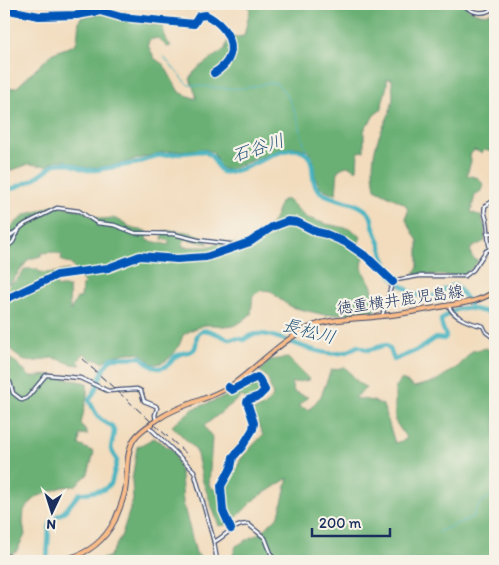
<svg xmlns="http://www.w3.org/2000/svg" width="499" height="565" viewBox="0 0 499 565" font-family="Itim,'Klee One',sans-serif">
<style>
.forest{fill:#6bb074;stroke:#437069}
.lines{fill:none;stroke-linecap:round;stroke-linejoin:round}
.stream{stroke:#46b4c1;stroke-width:1}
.river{stroke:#46b4c1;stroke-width:4.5}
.minor-casing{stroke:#3b496c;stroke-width:5}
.major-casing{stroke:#3b496c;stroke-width:6}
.minor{stroke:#fff;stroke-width:2.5}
.major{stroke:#f9bc89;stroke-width:4}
.rail{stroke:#1b2f5e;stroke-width:1;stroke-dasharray:8 4;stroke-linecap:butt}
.cycleway-casing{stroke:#f7f3e8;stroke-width:11}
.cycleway{stroke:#0057b8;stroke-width:8}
.labels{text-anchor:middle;stroke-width:4.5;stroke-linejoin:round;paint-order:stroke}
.street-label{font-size:16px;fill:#1b2f5e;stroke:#f7f3e8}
.water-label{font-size:18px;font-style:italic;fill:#28577c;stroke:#f7f3e8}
</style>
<rect width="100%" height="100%" fill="#f7f3e8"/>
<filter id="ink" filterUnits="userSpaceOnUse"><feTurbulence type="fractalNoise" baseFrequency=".02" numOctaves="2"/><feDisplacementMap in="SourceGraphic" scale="10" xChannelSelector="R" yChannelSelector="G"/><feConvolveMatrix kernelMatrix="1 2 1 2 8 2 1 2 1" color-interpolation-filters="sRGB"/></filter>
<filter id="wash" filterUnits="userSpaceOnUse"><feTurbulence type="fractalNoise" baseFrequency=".0096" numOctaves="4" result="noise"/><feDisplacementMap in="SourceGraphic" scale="20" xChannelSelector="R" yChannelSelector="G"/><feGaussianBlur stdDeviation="1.12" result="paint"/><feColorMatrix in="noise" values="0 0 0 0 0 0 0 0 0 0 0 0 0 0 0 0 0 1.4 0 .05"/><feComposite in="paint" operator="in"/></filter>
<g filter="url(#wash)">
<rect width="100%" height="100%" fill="#f2dcbd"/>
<!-- forest -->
<g class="forest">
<path d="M 246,4 L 465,4 C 472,14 485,18 495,9 L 495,153 L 485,150 L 482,153 L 474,150 L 470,155 L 471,161 L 467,175 L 478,178 L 483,184 L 481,191 L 475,195 L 471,212 L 481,216 L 485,227 L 485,241 L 471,248 C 470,255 472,259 479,261 L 469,271 L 461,276 L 414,274 L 418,267 L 418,241 L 408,224 L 406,219 L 408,210 L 405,204 L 375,189 C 372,171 372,156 378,139 C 382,127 390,116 392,103 C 394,96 392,87 392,79 L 387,79 C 388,90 382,98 382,109 L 374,115 L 370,122 L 366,126 L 364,131 L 364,151 L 358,152 L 357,169 L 354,170 C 349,163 344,167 338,170 L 336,194 L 320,188 L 315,176 L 313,158 L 307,150 L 295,147 L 280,150 L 227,170 L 223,169 L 219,166 L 213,152 L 204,149 L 164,152 L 119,164 L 95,168 L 87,168 L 64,160 L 55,161 L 47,166 L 29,164 L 4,173 L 4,90 L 17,87 L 53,53 L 74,45 L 77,41 L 79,21 L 81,17 L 103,14 L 126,20 L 163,26 L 165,38 L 171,46 L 167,47 L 158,38 L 149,40 L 148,45 L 154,58 L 164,65 L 179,92 L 196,99 L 196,95 L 190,79 L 194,72 L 202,65 L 225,49 L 227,42 L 231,38 L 244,36 L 250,9 Z"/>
<path d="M 282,200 L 289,200 L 305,217 L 326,224 L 351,229 L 361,237 L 358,243 L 365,255 C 356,276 372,276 373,293 L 380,297 L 375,311 L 325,315 L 291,307 L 278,298 L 271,291 L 262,290 L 253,295 L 251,314 C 228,334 230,324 206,325 C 198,326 190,331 183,335 C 179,349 169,365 152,364 C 149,361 146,357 143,355 C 134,349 110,356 102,362 L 97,359 L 92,360 L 84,353 L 78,361 L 81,365 C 70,365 64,360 54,358 C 45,357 35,365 23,360 C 16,356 12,348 4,346 L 4,297 L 12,294 L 8,288 L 10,283 L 16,281 L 25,269 L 37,269 L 39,272 L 52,273 L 69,270 L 70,274 L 59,277 L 56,281 L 57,287 L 69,287 L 70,311 L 77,298 L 81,298 L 82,285 L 85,284 L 71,264 L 63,261 L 61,259 L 62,255 L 54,252 L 41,253 L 41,256 L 29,259 L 13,280 L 6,284 L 4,291 L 4,233 L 26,214 L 36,212 L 55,205 L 82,210 L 91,216 L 102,219 L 113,218 L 123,222 L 133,229 L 147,231 L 146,240 L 169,245 L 169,241 L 162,239 L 163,231 C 180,231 199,230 209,244 L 186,239 L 183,242 L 183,247 L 207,247 L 223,242 L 248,246 L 270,235 L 267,229 C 271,224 275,219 277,213 C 279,207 278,204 282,200 Z"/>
<polygon points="487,348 495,356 495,561 231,561 236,546 263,531 279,515 288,478 255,499 230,524 219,526 203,482 196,450 172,426 193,409 258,384 262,394 248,401 242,396 204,426 212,437 209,486 223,494 242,457 263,435 252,411 265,406 273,396 268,379 260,371 270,360 288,358 310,380 291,383 294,392 308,397 298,406 309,410 321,396 331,370 345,367 358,382 366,388 355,398 373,401 383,405 395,443 407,439 395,421 395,388 402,379 414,387 434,382 459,366 472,351"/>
<polygon points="4,355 18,364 30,377 49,375 87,383 87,396 81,424 88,435 80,434 79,445 94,452 88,474 75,486 63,487 36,497 24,510 23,522 25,535 16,552 4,557"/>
<polygon points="154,438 174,451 181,475 183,503 196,553 205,561 93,561 109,557 121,537 133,500 132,480 137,447"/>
</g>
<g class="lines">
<!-- stream -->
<g class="stream">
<path d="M 163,56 L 188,85 C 207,86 226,90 245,88 C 256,87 265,82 276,83 C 295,100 301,130 306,153"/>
<path d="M 438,532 L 473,517 C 477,505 483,499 495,495"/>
</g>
<!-- river -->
<g class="river">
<path d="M 4,192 L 33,180 L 55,164 L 67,163 L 86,170 L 96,170 L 138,163 L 156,156 L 201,151 C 215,153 213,163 222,172 C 246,175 282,142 301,151 C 318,158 309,175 316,187 C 325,202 359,198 370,215 C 372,217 372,222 373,225 C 376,235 381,244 383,254 C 387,271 390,278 405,288 C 412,294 420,297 429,297 C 440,296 446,285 456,285 L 470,304"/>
<path d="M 47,561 L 49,528 L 52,519 L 64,512 L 79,494 L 103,490 L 111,484 L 117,461 L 111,449 L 114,431 L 112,426 C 97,419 96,414 89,400 C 100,388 99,369 112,358 L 141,357 C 149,365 158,374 170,363 C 173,360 174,356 178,355 C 183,352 189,353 193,350 C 198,347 195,341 197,336 C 204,323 221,337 229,339 C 235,339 238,337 244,340 C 267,316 322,373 358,346 L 368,350 L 386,345 L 390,349 L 394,360 L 420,349 L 436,338 L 444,339 L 446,337 C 445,331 441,327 441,320 C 462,300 471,310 495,314"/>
</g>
</g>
</g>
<g filter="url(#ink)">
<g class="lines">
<!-- minor casing -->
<g class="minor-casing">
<g id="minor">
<path d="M 463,4 C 472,14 486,16 495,6"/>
<path d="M 4,9 L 39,16 L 77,15 L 100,11 L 121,17 L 194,24 L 199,16 L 206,15 C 231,28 243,56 214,73"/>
<polyline points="487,233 495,233"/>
<polyline points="4,241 25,224 57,208 79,211 97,223 114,225 135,233 173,234 198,240 237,245"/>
<path d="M 490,248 C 487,239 489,231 487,222 C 486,215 483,213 485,206 L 493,201 L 495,195"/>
<polyline points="4,250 13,242 19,230"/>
<polyline points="4,300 57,275 108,268 140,256 177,259 206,257 250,242 272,227 288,221 297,222 317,232 326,234 345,242 367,257 393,282"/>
<path d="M 449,306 C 452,317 472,324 483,326 L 486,332 L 495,339"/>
<polyline points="382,316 391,287 396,280 419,276 465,276 473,270 486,251 495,246"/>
<polyline points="4,380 10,382 13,393 22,400 27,398 46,375 48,375 80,378 108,391 137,389 141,391 144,401 156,406 157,408 155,415 156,421"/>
<polyline points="228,387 232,390 257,377 259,379 265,390 259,396 248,400 247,402 254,423 253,429 242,447 233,457 231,468 221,486 223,511 231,529"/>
<polyline points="148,426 194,471 214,542 217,561"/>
<path d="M 214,542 C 226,536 233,524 248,524 L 265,538 L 274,561"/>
</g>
</g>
<!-- major casing -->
<g class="major-casing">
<path id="major" d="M 4,556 C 49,565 92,565 115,520 C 119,510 123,501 125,491 C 128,475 125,454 134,439 C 140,430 151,424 160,418 C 182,403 210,400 232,385 C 261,365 286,333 322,323 C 340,318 362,319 382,316 C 403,314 424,310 445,306 C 463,303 480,302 495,291"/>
</g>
<!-- minor -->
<use href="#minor" class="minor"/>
<!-- major -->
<use href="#major" class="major"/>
<!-- rail -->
<polyline class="rail" points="82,359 189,456"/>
<!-- cycleway casing -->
<g class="cycleway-casing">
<g id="cycleway">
<path d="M 4,9 L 39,16 L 77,15 L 100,11 L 121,17 L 194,24 L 199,16 L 206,15 C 231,28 243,56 214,73"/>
<polyline points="4,300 57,275 108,268 140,256 177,259 206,257 250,242 272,227 288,221 297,222 317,232 326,234 345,242 367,257 393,282"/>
<polyline points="228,387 232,390 257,377 259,379 265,390 259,396 248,400 247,402 254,423 253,429 242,447 233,457 231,468 221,486 223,511 231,529"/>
</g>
</g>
<!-- cycleway -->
<use href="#cycleway" class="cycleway"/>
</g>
</g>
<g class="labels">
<!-- street labels -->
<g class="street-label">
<text transform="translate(400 299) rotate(-8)" y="6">徳重横井鹿児島線</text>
</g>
<!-- water labels -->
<g class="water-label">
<text transform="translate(258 148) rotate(-18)" y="6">石谷川</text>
<text transform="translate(309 331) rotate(15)" y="6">長松川</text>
</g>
</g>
<!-- margin -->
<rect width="499" height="565" fill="none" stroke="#f7f3e8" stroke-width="20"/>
<!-- north arrow -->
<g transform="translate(52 512) rotate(184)" stroke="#f7f3e8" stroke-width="4" paint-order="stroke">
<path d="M0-4L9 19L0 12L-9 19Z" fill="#1b2f5e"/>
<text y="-8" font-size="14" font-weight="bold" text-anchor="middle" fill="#1b2f5e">N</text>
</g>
<!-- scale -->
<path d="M312 528v8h78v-8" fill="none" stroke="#1b2f5e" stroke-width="2.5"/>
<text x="319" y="528" font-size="15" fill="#1b2f5e" stroke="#f7f3e8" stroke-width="4" paint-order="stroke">200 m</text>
</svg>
